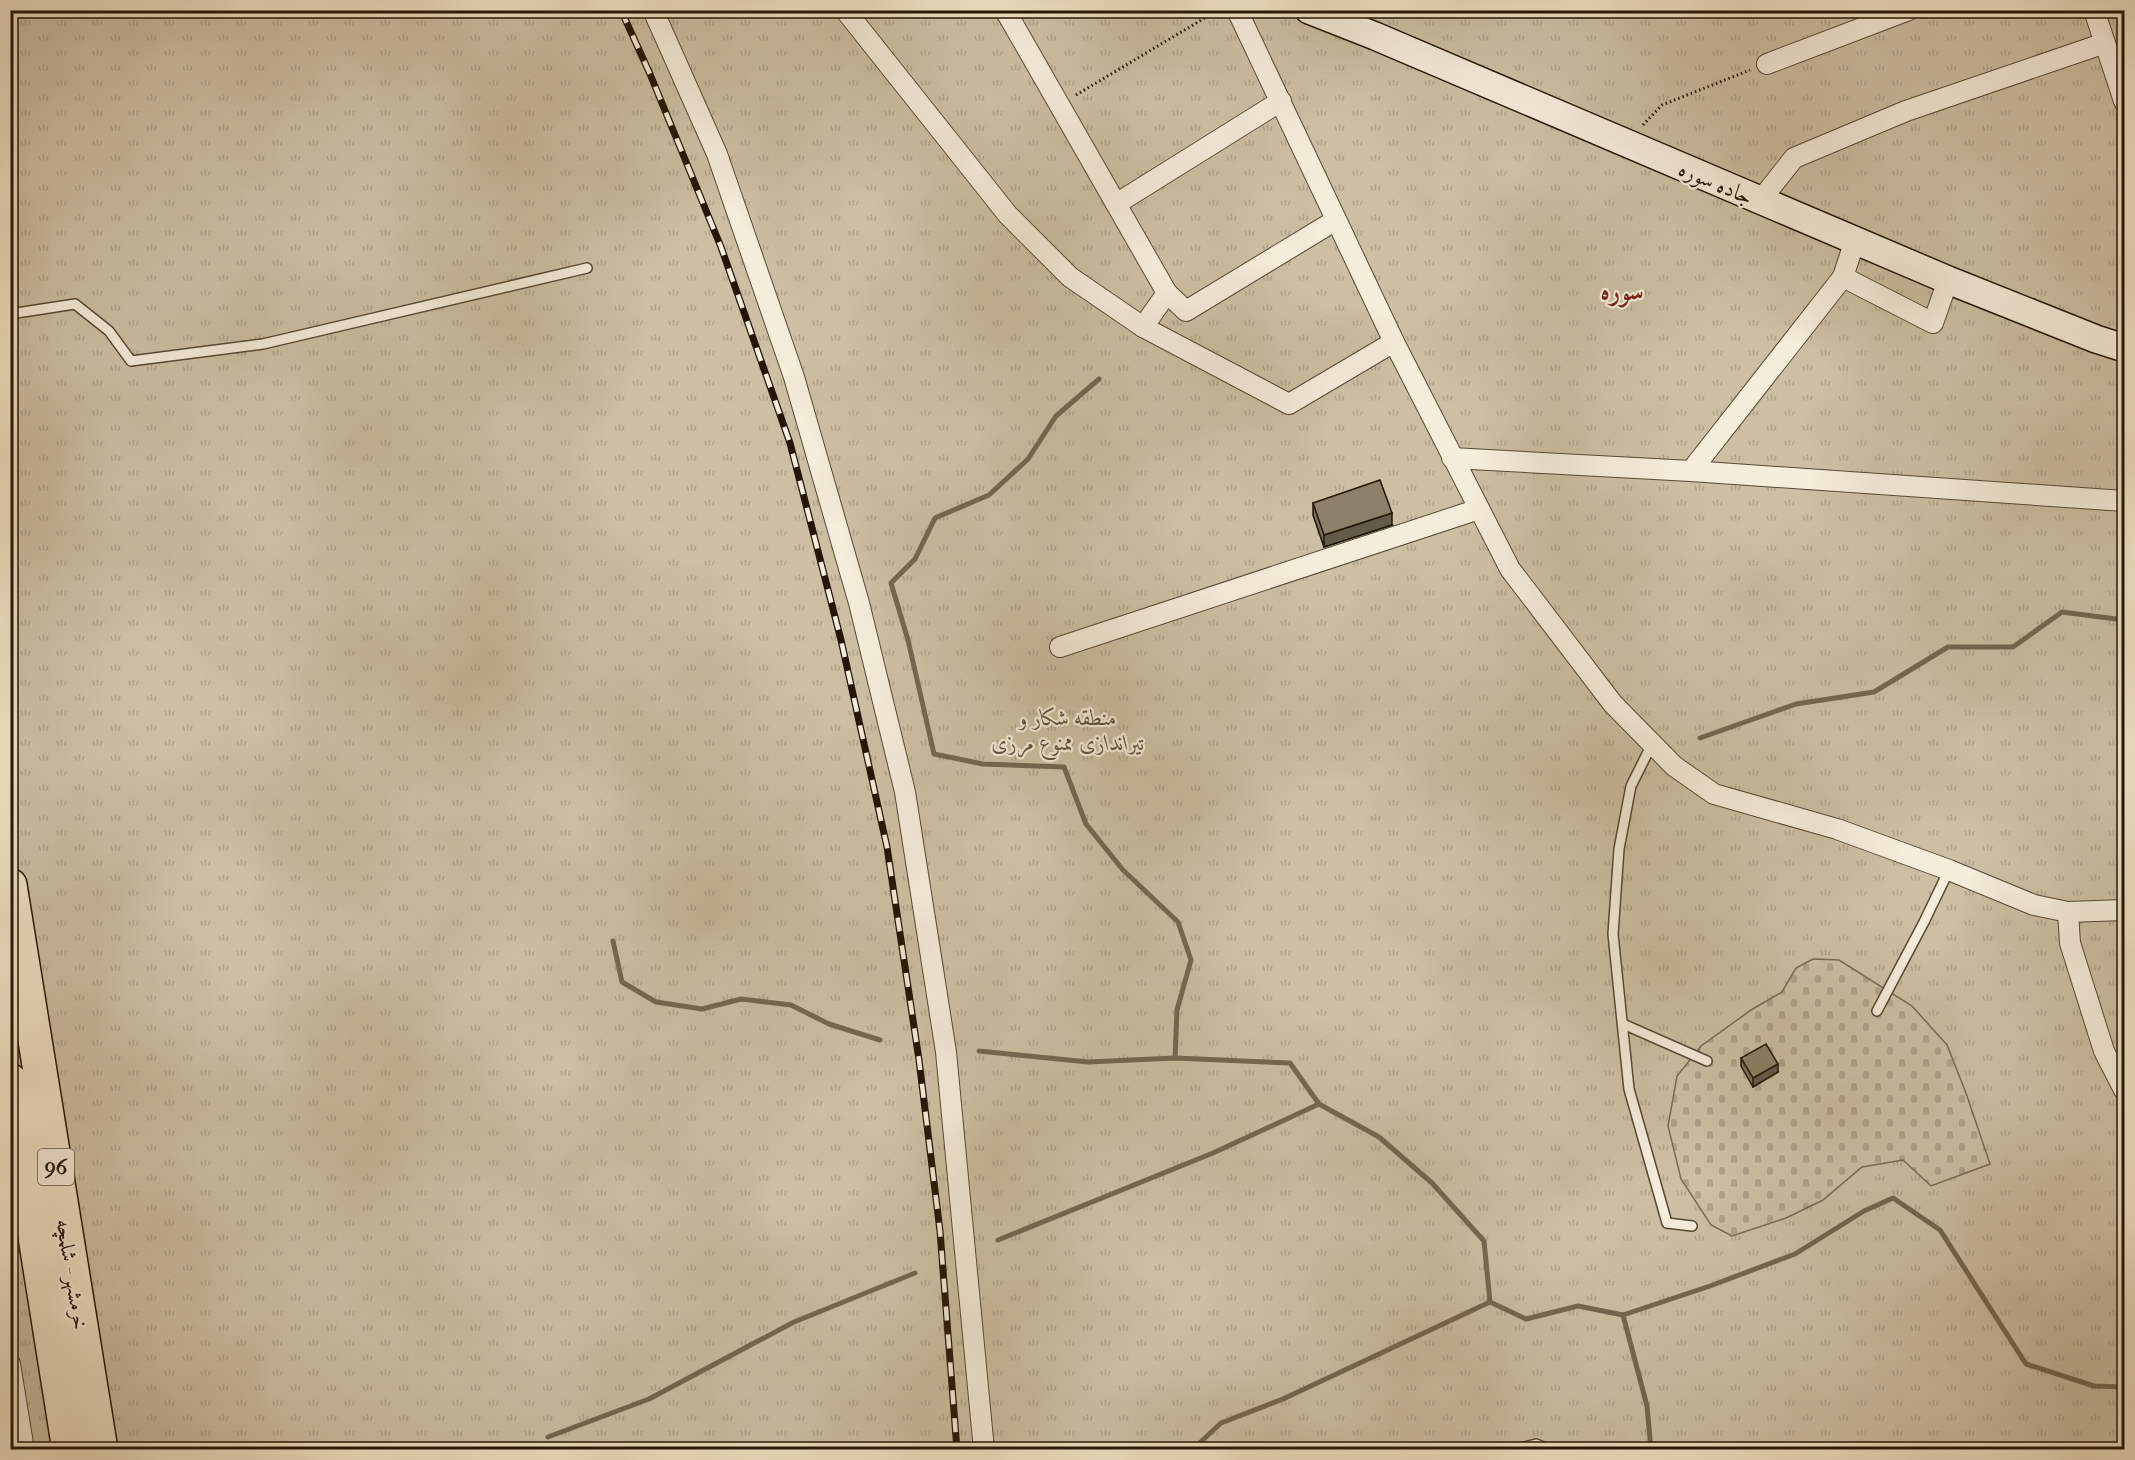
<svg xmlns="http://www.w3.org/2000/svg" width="2135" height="1460" viewBox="0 0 2135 1460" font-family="'IM FELL French Canon',Amiri,serif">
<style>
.grass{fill:url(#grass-tufts);stroke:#786a54;stroke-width:1.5}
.cemetery{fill:url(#cemetery-stones);stroke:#786a54;stroke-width:1.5}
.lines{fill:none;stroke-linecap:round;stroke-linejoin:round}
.stream{stroke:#746750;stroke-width:5}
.lane-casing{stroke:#564934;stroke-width:12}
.street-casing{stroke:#564934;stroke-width:22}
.secondary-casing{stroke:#231604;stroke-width:30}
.highway-casing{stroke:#231604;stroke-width:36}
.path{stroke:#231604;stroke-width:3;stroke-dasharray:1.5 3;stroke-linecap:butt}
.lane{stroke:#f5ecd9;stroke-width:9}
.street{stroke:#f5ecd9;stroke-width:20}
.secondary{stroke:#f5ecd9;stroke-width:27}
.highway{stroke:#efe2c5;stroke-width:33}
.rail-casing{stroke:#231604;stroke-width:7}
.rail{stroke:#f5ecd9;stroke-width:4.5;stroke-dasharray:14;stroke-linecap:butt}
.wall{fill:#796e59;stroke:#231604;stroke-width:1.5}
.shaded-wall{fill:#635a49;stroke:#231604;stroke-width:1.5}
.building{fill:#8d8068;stroke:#231604;stroke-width:1.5}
.labels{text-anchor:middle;stroke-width:4.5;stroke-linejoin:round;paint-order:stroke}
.shield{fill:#f5ecd9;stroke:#625644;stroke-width:1.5}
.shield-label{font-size:21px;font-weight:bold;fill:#231604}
.street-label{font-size:22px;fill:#231604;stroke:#f5ecd9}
.park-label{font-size:22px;font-style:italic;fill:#5e513c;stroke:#f5ecd9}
.quarter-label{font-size:26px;font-weight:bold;fill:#7a1f14;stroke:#f5ecd9}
</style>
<defs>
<pattern id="grass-tufts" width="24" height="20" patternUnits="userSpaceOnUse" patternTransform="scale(1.5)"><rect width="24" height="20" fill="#ccbfa4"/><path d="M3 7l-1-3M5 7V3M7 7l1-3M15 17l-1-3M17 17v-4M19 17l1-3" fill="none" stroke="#afa38c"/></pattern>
<pattern id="cemetery-stones" width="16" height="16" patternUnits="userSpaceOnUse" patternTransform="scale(1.5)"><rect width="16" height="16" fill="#ccbfa4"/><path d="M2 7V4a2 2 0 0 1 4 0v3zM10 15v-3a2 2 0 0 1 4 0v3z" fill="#afa38c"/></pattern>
</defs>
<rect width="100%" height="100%" fill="#efe2c5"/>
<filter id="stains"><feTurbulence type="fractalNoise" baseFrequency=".00333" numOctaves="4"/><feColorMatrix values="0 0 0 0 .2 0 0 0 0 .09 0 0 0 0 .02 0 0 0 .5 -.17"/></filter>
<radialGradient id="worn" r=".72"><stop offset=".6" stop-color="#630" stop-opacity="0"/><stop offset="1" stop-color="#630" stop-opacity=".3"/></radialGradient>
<!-- grass -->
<rect class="grass" x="11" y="11" width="2113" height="1438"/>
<!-- cemetery -->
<polygon class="cemetery" points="1813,959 1839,960 1912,1006 1947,1045 1966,1093 1990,1164 1931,1186 1903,1160 1862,1167 1823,1200 1786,1218 1732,1236 1711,1225 1681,1179 1668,1126 1677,1076 1701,1046 1751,1010 1782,992 1796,968"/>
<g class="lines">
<!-- stream -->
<g class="stream">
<polyline points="1099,379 1056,416 1028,459 989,495 935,518 915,559 891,583 908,640 934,754 983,764 1064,767 1086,824 1123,870 1178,922 1191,960 1177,1010 1175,1058"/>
<polyline points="1700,738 1796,704 1874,692 1948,647 2013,647 2062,612 2124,620"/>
<polyline points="613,941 622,982 656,1002 702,1009 741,999 791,1005 829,1024 880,1040"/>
<polyline points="979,1051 1088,1062 1175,1058 1290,1063 1319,1104 1379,1137 1432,1183 1484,1241 1490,1302 1526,1319 1578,1306 1623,1315 1710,1286 1795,1254 1864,1211 1893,1198 1940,1230 2026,1364 2094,1386 2124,1387"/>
<polyline points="998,1240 1213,1153 1319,1104"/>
<polyline points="1623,1315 1647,1406 1651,1450"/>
<polyline points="548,1437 649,1399 794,1322 915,1273"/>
<polyline points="1192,1450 1221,1423 1283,1399 1490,1302"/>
</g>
<!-- lane casing -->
<g class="lane-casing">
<g id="lane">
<polyline points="10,314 75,304 109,331 131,361 263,344 587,268"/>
<polyline points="1652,744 1631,786 1619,849 1613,934 1629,1089 1667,1223 1692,1226"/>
<polyline points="1877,1011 1924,922 1949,870"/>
<polyline points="1623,1024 1707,1061"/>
<polyline points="1513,1450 1536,1444 1551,1450"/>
</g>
</g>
<!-- street casing -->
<g class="street-casing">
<g id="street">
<polyline points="653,10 717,154 794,377 859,603 905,792 946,1052 984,1450"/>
<polyline points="845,10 1008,215 1070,277 1143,327 1289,404 1394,342"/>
<polyline points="1005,10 1167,293 1143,327"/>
<polyline points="1237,10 1394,342 1510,569 1613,704 1674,766 1714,794 1837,829 1949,870 2034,905 2068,912 2124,910"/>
<polyline points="2094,10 2124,101"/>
<polyline points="1767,64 1909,10"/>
<polyline points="1760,201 1794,158 1906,111 2105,43"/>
<polyline points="1116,204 1281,101"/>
<polyline points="1843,277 1855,240"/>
<polyline points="1167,293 1186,311 1336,220"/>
<polyline points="1452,458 1691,471 2124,501"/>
<polyline points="1691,471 1843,277 1933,323 1948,280"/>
<polyline points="1060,647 1479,509"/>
<polyline points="2068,912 2070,943 2104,1051 2124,1090"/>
<polyline points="10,1364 24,1450"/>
</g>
</g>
<!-- secondary casing -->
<g class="secondary-casing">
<polyline id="secondary" points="1309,10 1375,36 1948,280 2096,339 2124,348"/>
</g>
<!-- highway casing -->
<g class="highway-casing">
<g id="highway">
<polyline points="10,885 101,1450"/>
<polyline points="10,1080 69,1450"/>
</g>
</g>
<!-- path -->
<g class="path">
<polyline points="1076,95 1218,10"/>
<polyline points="1643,125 1662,105 1750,70"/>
</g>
<!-- lane -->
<use href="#lane" class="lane"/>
<!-- street -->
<use href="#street" class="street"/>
<!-- secondary -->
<use href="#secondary" class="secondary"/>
<!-- highway -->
<use href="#highway" class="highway"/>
<!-- rail casing -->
<g class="rail-casing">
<polyline id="rail" points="621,10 650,74 721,247 790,443 841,640 887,847 919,1060 940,1231 957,1450"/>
</g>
<!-- rail -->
<use href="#rail" class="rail"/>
</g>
<!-- wall -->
<g class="wall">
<polygon points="1313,503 1392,525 1324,547 1313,515"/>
<polygon points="1741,1058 1778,1072 1753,1087 1741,1066"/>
</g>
<!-- shaded-wall -->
<g class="shaded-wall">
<polygon points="1392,513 1392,525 1324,547 1324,535"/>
<polygon points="1778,1064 1778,1072 1753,1087 1753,1078"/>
</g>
<!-- building -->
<g class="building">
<polygon points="1380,480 1392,513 1324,535 1313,503"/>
<polygon points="1766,1044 1778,1064 1753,1078 1741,1058"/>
</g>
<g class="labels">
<!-- shield labels -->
<rect class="shield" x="38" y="1149" width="36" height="36" rx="4.5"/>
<g class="shield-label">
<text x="56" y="1174">96</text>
</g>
<!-- street labels -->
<g class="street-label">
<text transform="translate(1716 182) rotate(23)" y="8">جاده سوره</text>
<text transform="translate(73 1274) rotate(81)" y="8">خرمشهر - شلمچه</text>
</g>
<!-- park labels -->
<g class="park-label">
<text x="1068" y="725">منطقه شکار و<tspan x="1068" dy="25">تیراندازی ممنوع مرزی</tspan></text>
</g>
<!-- quarter labels -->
<g class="quarter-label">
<text x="1622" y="300">سوره</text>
</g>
</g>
<!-- margin -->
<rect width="2135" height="1460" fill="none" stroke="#efe2c5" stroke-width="36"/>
<rect x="12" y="12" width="2111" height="1436" fill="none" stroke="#231604" stroke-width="3"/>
<rect x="18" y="18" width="2099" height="1424" fill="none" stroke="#231604" stroke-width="1.5"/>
<rect width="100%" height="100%" filter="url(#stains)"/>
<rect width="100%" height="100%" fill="url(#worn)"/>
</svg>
